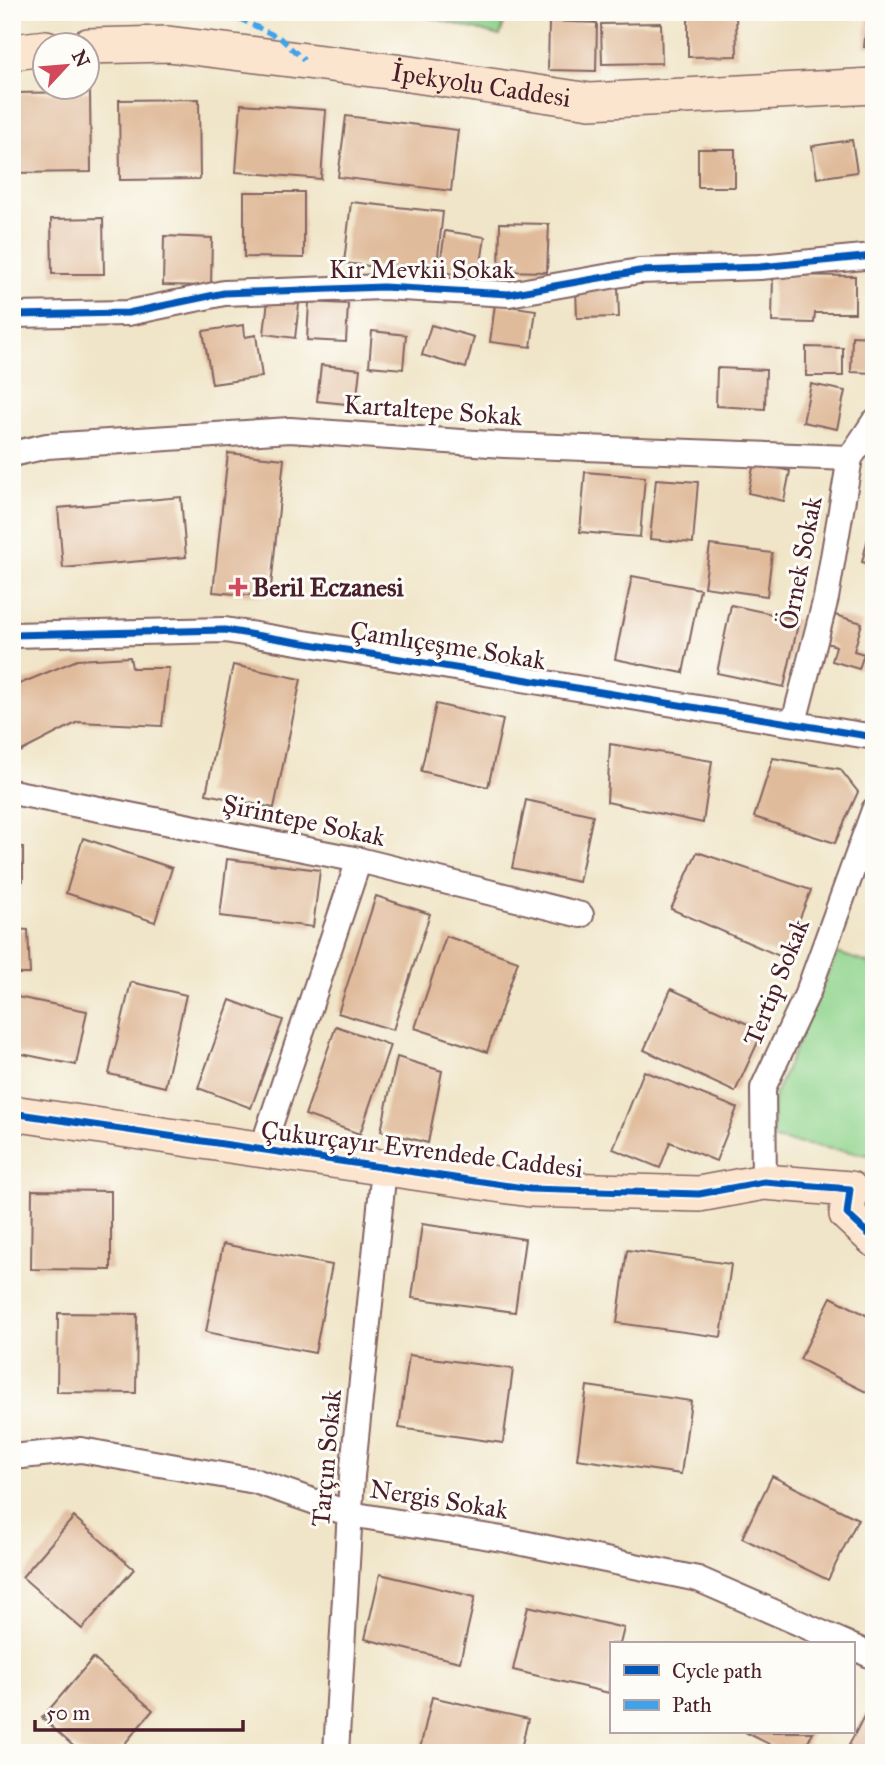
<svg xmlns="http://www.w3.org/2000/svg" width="886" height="1765" viewBox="0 0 886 1765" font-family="'IM FELL Great Primer',serif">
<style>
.green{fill:#90d48d;stroke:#6d7a5c;stroke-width:2}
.building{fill:#e0bb9b}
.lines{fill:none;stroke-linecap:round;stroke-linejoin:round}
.street-casing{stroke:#846462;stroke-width:28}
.secondary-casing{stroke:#846462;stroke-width:38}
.street{stroke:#fff;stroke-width:24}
.secondary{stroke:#fce5cf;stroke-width:35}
.quiet{stroke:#40a2eb;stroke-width:5;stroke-dasharray:10 5;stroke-linecap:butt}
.cycleway-casing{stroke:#fdfcf7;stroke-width:11}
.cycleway{stroke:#0057b8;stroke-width:7}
.poi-dot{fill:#d1495b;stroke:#fdfcf7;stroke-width:2.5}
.labels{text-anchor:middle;stroke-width:6;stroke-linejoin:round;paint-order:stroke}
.street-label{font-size:26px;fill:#4a1f2b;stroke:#fdfcf7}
.poi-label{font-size:26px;font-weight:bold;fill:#4a1f2b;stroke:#fdfcf7;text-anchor:start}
</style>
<rect width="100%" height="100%" fill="#fdfcf7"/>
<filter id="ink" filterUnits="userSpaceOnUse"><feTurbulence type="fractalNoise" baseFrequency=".0143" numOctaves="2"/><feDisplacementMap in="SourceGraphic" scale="14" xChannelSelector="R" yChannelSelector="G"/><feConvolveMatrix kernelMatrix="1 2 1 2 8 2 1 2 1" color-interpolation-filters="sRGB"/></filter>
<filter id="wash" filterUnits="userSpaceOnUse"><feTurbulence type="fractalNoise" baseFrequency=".00686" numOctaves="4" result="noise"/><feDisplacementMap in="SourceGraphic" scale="28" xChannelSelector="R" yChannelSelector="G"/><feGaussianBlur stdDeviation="1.57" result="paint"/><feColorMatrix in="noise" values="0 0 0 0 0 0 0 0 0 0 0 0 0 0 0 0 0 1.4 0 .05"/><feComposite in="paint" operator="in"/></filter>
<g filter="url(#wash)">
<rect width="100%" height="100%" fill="#f0e5c8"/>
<!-- green -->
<g class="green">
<polygon points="409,12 507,12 500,36"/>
<polygon points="837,953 874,965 874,1156 772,1139 774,1097"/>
</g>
<g id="blocks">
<!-- building -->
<g class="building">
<polygon points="688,12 736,12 737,56 688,57"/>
<polygon points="868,12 874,12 874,48 864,47"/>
<polygon points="549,21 597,23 596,71 548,70"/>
<polygon points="661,23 662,63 602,64 601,24"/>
<polygon points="90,92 91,172 12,173 12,93"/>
<polygon points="199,99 200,179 120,180 119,100"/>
<polygon points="241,104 326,110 321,179 236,172"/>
<polygon points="346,116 458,130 451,191 338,177"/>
<polygon points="852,140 857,172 817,178 812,146"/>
<rect x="698" y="149" width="37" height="38"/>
<polygon points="244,192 304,192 304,258 244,257"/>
<polygon points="351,202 443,212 436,274 344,263"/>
<polygon points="103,218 104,274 52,274 51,219"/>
<polygon points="500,223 549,224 547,272 499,271"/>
<polygon points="445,231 485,237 479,277 439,272"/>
<polygon points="164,236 212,238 211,286 163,285"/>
<polygon points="773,275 855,276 855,313 815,313 814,323 772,322"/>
<polygon points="618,287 619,317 577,318 576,288"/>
<polygon points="268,300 299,304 295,338 264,334"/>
<polygon points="309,302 348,304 346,342 307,340"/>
<polygon points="495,304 536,310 531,347 490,342"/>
<polygon points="244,325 245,337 256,335 262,377 212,384 203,331"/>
<polygon points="431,325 474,337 466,368 422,355"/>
<polygon points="372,331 406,335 403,369 369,366"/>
<polygon points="852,336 874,337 874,373 851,372"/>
<polygon points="806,347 843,348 843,376 806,376"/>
<polygon points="321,365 360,369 356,405 317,401"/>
<polygon points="717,368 766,370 765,409 716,406"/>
<polygon points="811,384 845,391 837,429 803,422"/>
<polygon points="228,453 284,459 270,597 213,592"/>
<polygon points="754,463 790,471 784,501 748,493"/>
<polygon points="585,472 645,477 640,537 580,532"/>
<polygon points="656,479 698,482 693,543 650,539"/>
<polygon points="181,497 186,557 63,568 58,508"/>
<polygon points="873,518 874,519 874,565 862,562"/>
<polygon points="710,545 772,553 767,596 704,587"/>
<polygon points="632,576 700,589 683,673 615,659"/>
<polygon points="731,605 799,620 784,687 717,673"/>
<polygon points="835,615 862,623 854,651 864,654 859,669 832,661 836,646 827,643"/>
<polygon points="130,657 132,668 169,668 162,726 78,722 12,756 12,687 77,660"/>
<polygon points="233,665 301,679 274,808 206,794"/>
<polygon points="436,704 503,720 488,787 421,771"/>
<polygon points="610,744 712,761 703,823 607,802"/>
<polygon points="773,758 840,769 858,792 835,843 754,817"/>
<polygon points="526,800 593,815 579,882 512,868"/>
<polygon points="83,838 172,868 155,922 66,893"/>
<rect x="12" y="847" width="11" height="34"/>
<polygon points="697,852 811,890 784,958 671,909"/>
<polygon points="227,859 320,870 313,927 220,916"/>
<polygon points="376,896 430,914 393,1030 338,1013"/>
<polygon points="12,929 28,930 30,974 12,974"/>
<polygon points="446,936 518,961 487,1052 415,1028"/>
<polygon points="131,982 186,995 165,1087 109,1074"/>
<polygon points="671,989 763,1031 735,1092 644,1050"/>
<polygon points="12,996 87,1011 76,1065 12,1052"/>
<polygon points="230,1000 283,1020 251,1108 198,1088"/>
<polygon points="336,1026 390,1045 360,1134 305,1115"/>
<polygon points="397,1057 442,1071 428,1143 381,1131"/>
<polygon points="644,1071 737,1108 716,1161 670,1142 660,1168 613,1149"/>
<polygon points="32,1190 111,1191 111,1270 31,1269"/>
<polygon points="422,1224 525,1239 515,1312 412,1298"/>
<polygon points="223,1244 332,1265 315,1353 206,1332"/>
<polygon points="627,1250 731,1264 721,1337 617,1323"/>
<polygon points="831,1297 874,1319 874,1396 800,1359"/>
<polygon points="58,1313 137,1314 136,1393 57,1392"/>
<polygon points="409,1355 513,1369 503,1443 399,1428"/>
<polygon points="587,1386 691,1401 681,1474 577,1459"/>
<polygon points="772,1476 858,1519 828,1580 742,1538"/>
<polygon points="74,1517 134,1569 82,1629 22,1577"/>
<polygon points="380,1574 475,1597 460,1662 365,1639"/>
<polygon points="528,1606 624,1628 620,1644 611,1644 609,1693 513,1670"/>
<polygon points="93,1658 153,1710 117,1753 81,1753 42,1718"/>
<polygon points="432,1697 528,1719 520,1753 419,1753"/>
<polygon points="865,1714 874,1718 874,1753 845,1753"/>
<polygon points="745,1732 813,1732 803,1753 787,1753"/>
</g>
</g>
</g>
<g filter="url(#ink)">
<use href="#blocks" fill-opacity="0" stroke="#846462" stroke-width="2"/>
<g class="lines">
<!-- street casing -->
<g class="street-casing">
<g id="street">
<polyline points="12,315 128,313 224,293 383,287 509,294 639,271 760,267 874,256"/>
<polyline points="12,454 47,446 290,430 504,445 850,458"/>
<polyline points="12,635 225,630 874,737"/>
<polyline points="794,722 826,598 850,458 874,422"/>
<polyline points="12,792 359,860 581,915"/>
<polyline points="261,1152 359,860"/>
<polyline points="764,1182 763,1088 808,992 874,810"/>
<polyline points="12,1457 81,1450 255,1481 350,1514 508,1540 698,1579 847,1644"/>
<polyline points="853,1647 874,1657"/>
<polyline points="336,1753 352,1476 384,1169"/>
</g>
</g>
<!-- secondary casing -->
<g class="secondary-casing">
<g id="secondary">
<path id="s1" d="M 88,46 L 168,44 L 396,72 L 590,101 L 874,86"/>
<polyline points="12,52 46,48"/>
<polyline points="12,1113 530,1189 699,1194 764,1182 850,1189 847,1214 874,1239"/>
</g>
</g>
<!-- street -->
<use href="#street" class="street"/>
<!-- secondary -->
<use href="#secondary" class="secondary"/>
<!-- quiet -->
<polyline class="quiet" points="225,12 280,38 304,60"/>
<!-- cycleway casing -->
<g class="cycleway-casing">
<g id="cycleway">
<polyline points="12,315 128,313 224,293 383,287 509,294 639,271 760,267 874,256"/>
<polyline points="12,635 225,630 874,737"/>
<polyline points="12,1113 530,1189 699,1194 764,1182 850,1189 847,1214 874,1239"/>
</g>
</g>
<!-- cycleway -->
<use href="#cycleway" class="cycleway"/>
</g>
</g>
<!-- markers -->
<path class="poi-dot" d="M234.5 576.5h7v7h7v7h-7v7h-7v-7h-7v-7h7z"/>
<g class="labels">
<!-- street labels -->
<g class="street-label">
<text dy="9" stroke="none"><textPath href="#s1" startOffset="396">İpekyolu Caddesi</textPath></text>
<text x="422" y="278">Kır Mevkii Sokak</text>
<text transform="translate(433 410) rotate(4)" y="9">Kartaltepe Sokak</text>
<text transform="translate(800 563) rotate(-79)" y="9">Örnek Sokak</text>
<text transform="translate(448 645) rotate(9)" y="9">Çamlıçeşme Sokak</text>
<text transform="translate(304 820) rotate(12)" y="9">Şirintepe Sokak</text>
<text transform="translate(776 982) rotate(-68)" y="9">Tertip Sokak</text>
<text transform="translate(422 1149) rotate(7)" y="9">Çukurçayır Evrendede Caddesi</text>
<text transform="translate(326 1458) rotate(-85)" y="9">Tarçın Sokak</text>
<text transform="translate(439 1499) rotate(9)" y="9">Nergis Sokak</text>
</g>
<!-- poi labels -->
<g class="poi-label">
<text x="252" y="596">Beril Eczanesi</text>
</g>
</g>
<!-- margin -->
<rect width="886" height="1765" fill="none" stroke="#fdfcf7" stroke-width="42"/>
<!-- legend -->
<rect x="610" y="1642" width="245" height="91" fill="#fdfcf7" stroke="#b5a4a5" stroke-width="2"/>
<rect x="624" y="1665" width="35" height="10" fill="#0057b8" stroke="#b5a4a5" stroke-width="2"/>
<text x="672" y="1678" font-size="21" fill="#4a1f2b">Cycle path</text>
<rect x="624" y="1700" width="35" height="10" fill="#40a2eb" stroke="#b5a4a5" stroke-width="2"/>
<text x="672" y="1712" font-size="21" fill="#4a1f2b">Path</text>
<!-- north arrow -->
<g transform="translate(66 66) rotate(64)"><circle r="33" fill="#fdfcf7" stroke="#b5a4a5" stroke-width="2"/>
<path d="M0-5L12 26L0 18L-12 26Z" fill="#d1495b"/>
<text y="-10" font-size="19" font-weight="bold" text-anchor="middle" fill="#4a1f2b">N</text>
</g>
<!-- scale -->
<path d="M35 1720v10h208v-10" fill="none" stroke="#4a1f2b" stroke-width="3.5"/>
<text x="46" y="1720" font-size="21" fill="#4a1f2b" stroke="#fdfcf7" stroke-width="5" paint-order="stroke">50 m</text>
</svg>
